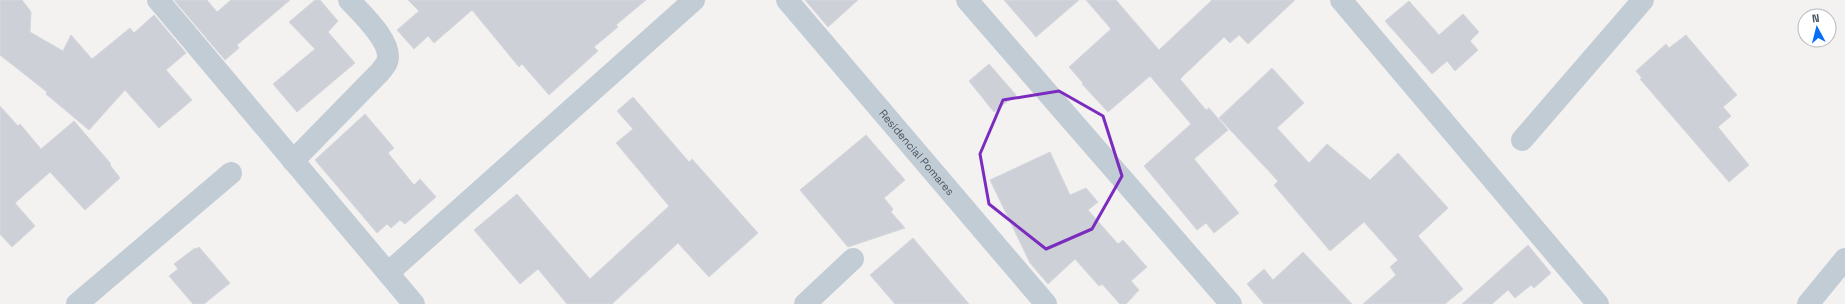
<svg xmlns="http://www.w3.org/2000/svg" width="1845" height="304" viewBox="0 0 1845 304" font-family="'Space Grotesk',sans-serif">
<style>
.building{fill:#cdd0d6;stroke:#d5d7dd}
.lines{fill:none;stroke-linecap:round;stroke-linejoin:round}
.minor{stroke:#c1ccd4;stroke-width:22}
.tertiary{stroke:#c1ccd4;stroke-width:22}
.marked{fill:none;stroke:#7b2cbf;stroke-width:3;stroke-linejoin:round}
.labels{text-anchor:middle;stroke-width:3;stroke-linejoin:round;paint-order:stroke}
.street-label{font-size:11px;fill:#475561;stroke:#fff}
</style>
<rect width="100%" height="100%" fill="#f4f1f1"/>
<!-- building -->
<g class="building">
<polygon points="0,0 22,0 31,12 30,32 63,51 71,35 92,59 130,28 134,33 154,15 186,53 166,70 192,100 159,128 125,90 89,130 46,94 47,92 0,55"/>
<polygon points="174,0 207,0 217,12 231,0 290,0 237,45 239,48 225,60"/>
<polygon points="315,0 320,0 338,21 328,32 355,63 297,112 273,84 315,49 289,22"/>
<polygon points="408,0 646,0 616,25 618,27 594,47 598,51 549,95 522,64 519,67 472,10 434,43 428,36 414,49 397,30 419,11"/>
<polygon points="805,0 858,0 828,27"/>
<polygon points="1004,0 1079,0 1036,37"/>
<polygon points="1086,0 1116,0 1159,50 1212,0 1295,0 1248,44 1239,35 1230,43 1224,37 1180,79 1206,110 1209,108 1228,130 1194,159 1239,213 1214,233 1206,223 1197,230 1144,166 1191,124 1150,76 1108,112 1082,84 1083,83 1069,67 1111,29"/>
<polygon points="1409,1 1439,35 1463,14 1479,32 1470,41 1478,50 1455,71 1447,61 1432,74 1385,21"/>
<polygon points="1686,35 1737,95 1723,107 1731,116 1718,127 1749,165 1729,182 1640,79 1642,78 1636,71 1666,44 1669,48"/>
<polygon points="989,64 1016,95 994,112 969,81"/>
<polygon points="1272,68 1304,103 1277,128 1309,163 1327,144 1370,180 1398,153 1448,208 1418,236 1463,289 1445,304 1363,304 1396,275 1390,267 1398,260 1364,222 1330,251 1274,185 1278,181 1219,118"/>
<polygon points="633,97 689,162 692,159 758,233 709,277 678,243 612,304 567,304 538,269 520,284 474,230 517,194 590,279 669,206 616,143 633,129 617,111"/>
<polygon points="0,106 18,126 20,124 41,149 74,121 111,164 110,165 120,178 85,210 50,172 15,203 35,226 12,247 0,234"/>
<polygon points="365,114 394,148 388,153 414,185 420,179 436,197 405,224 400,220 391,228 387,224 377,233 315,160"/>
<polygon points="866,135 905,180 884,198 893,209 891,212 905,228 848,247 800,190"/>
<polygon points="1050,152 1070,195 1086,188 1098,202 1088,210 1118,244 1123,240 1147,267 1131,281 1139,290 1126,304 1120,304 1102,284 1099,286 1075,259 1048,284 1030,263 990,180"/>
<polygon points="913,238 969,304 895,304 870,275"/>
<polygon points="1528,245 1551,273 1534,288 1531,285 1515,298 1508,290 1492,304 1462,304"/>
<polygon points="199,247 230,283 204,304 193,304 169,276 178,269 174,264 195,248 196,249"/>
<polygon points="1303,252 1352,304 1264,304 1247,284 1264,269 1273,280"/>
</g>
<g class="lines">
<!-- minor -->
<g class="minor">
<polyline points="158,0 414,304"/>
<path id="s1" d="M 787,0 L 1046,304"/>
<polyline points="967,0 1231,304"/>
<polyline points="1341,0 1598,304"/>
<polyline points="1522,140 1643,0"/>
<path d="M 293,161 L 380,72 C 382,69 386,65 387,62 C 394,43 361,13 349,0"/>
<polyline points="388,273 694,0"/>
<polyline points="77,304 231,173"/>
<polyline points="805,304 853,259"/>
</g>
<!-- tertiary -->
<polyline class="tertiary" points="1808,304 1845,259"/>
</g>
<!-- marked area -->
<path class="marked" d="M 1059,91 L 1103,116 L 1122,176 L 1092,229 L 1046,249 L 989,204 L 980,154 L 1003,100 Z"/>
<g class="labels">
<!-- street labels -->
<g class="street-label">
<text dy="4" stroke="none"><textPath href="#s1" startOffset="200">Residencial Pomares</textPath></text>
</g>
</g>
<!-- north arrow -->
<g transform="translate(1817 28) rotate(353)"><circle r="19" fill="#ffffff" stroke="#b5bbc0"/>
<path d="M0-3L7 15L0 10L-7 15Z" fill="#046efb"/>
<text y="-6" font-size="11" font-weight="bold" text-anchor="middle" fill="#475561">N</text>
</g>
</svg>
